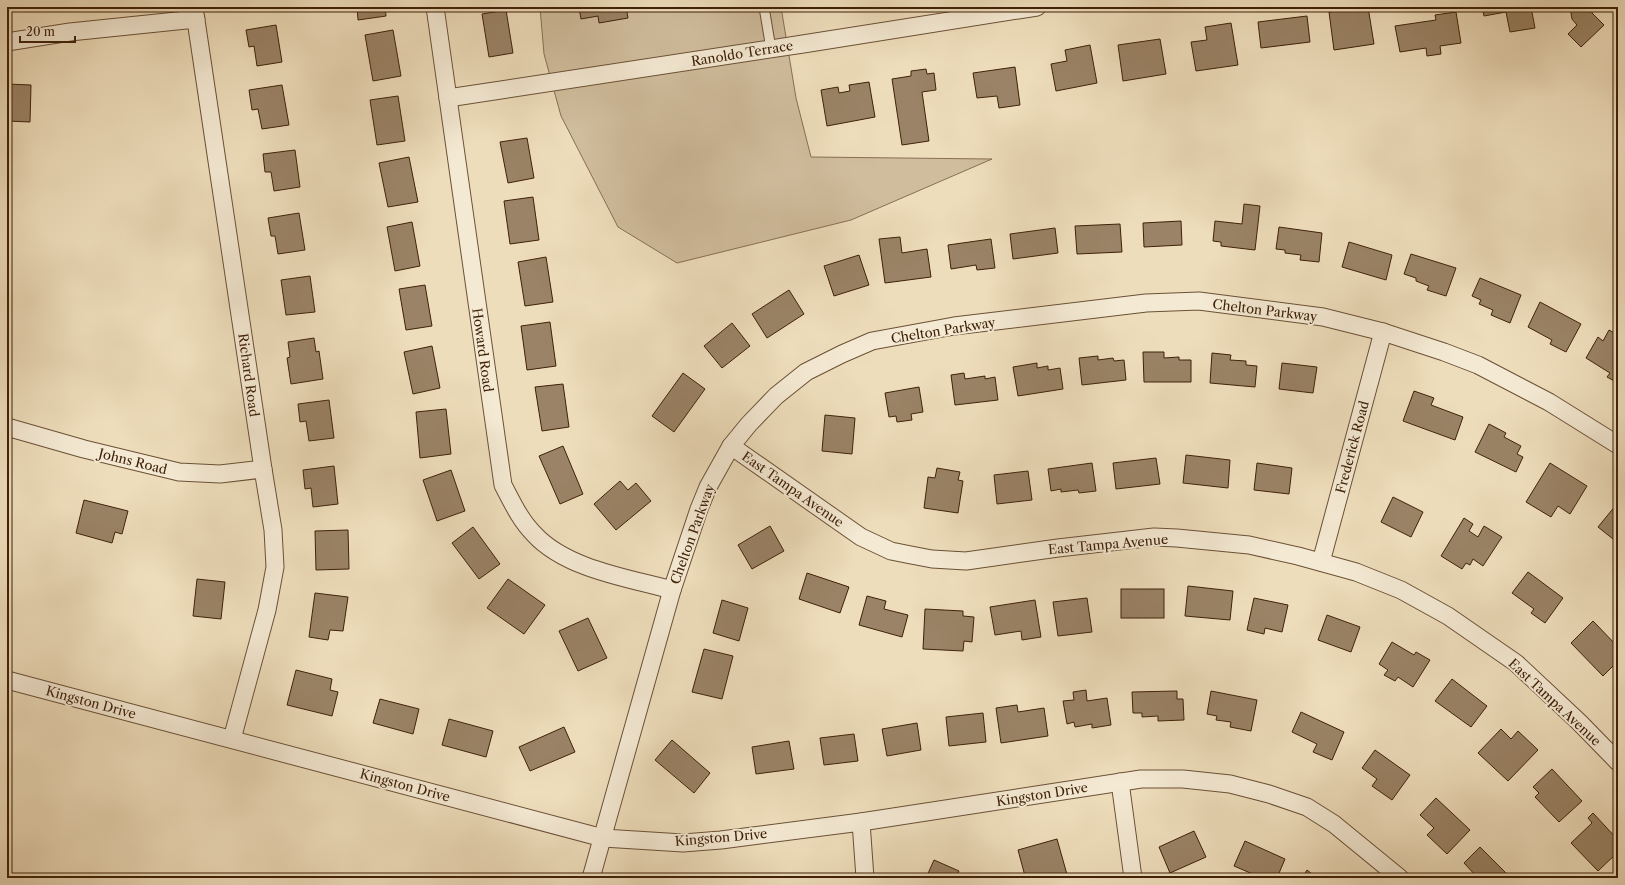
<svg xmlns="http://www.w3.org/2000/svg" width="1625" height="885" viewBox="0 0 1625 885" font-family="'Libre Caslon Text',serif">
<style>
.green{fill:#d0bd9d;stroke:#886f53}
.building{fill:#9a8366;stroke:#3f2109}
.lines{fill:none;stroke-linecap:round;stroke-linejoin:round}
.service-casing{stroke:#6b5036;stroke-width:11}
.minor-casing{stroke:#6b5036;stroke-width:19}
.service{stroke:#f4e9d3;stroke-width:9}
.minor{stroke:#f4e9d3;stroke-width:17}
.labels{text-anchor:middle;stroke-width:4;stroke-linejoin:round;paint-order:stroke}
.street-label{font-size:13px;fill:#3f2109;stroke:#f4e9d3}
</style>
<rect width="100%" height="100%" fill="#edb"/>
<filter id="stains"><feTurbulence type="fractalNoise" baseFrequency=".005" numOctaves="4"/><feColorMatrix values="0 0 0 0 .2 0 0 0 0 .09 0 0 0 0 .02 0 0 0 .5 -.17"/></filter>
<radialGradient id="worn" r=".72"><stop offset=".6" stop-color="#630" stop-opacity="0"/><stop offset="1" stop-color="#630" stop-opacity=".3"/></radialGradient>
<!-- green -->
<polygon class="green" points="540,7 781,7 796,98 811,157 992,159 851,220 677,263 618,227 561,116 544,54"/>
<!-- building -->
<g class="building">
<polygon points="357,7 385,7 386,16 358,20"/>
<polygon points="579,7 626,7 628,18 599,23 598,16 581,19"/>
<polygon points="1368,7 1374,44 1334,50 1329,12"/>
<polygon points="1482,7 1531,7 1535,28 1510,32 1506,12 1484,16"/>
<polygon points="1570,7 1591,7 1592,13 1604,25 1581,47 1568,34 1577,25 1572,19"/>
<polygon points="506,10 513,53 489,57 482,14"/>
<polygon points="1456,12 1461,43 1440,46 1441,54 1427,56 1426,48 1400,52 1395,26 1436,20 1435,15"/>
<polygon points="1307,16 1310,42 1261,48 1258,22"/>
<polygon points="1231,23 1238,65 1196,71 1191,42 1207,40 1205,27"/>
<polygon points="276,25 282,62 257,66 254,46 249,47 246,30"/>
<polygon points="393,30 401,76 373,81 365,35"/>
<polygon points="1160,39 1166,74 1123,81 1118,45"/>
<polygon points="1090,45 1097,83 1056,91 1051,64 1067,61 1065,50"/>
<polygon points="1015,67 1020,105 999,108 997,96 977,98 973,73"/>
<polygon points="926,69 927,74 934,73 936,90 922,92 929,141 902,145 892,79 911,76 911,71"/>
<polygon points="869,82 875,117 827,126 821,90 838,87 839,93 850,91 849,85"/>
<polygon points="7,84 31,85 30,122 7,121"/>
<polygon points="282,85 289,125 262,129 258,109 252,110 249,90"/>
<polygon points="398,96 405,141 377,145 370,100"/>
<polygon points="527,138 534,178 508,183 500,142"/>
<polygon points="295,150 300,187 274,191 271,172 265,172 263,154"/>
<polygon points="409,157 418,202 388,207 379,163"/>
<polygon points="533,197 539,240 510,244 504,201"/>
<polygon points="1244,204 1260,206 1255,250 1221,246 1221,242 1213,241 1215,221 1242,224"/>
<polygon points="299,213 305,250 278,254 275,236 271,236 268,218"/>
<polygon points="1181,221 1182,245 1144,247 1143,223"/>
<polygon points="412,222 420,266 395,271 387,227"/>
<polygon points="1120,224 1122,252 1077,254 1075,226"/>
<polygon points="1279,227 1322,233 1319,262 1300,260 1301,255 1285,253 1285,250 1276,249"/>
<polygon points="1055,228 1058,253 1013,259 1010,234"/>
<polygon points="900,237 902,253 927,249 931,277 885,283 879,239"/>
<polygon points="991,239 995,268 977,270 976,265 951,269 948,245"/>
<polygon points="1349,242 1392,255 1386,280 1342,267"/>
<polygon points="1411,254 1456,268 1446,296 1427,290 1429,286 1416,281 1416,278 1404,274"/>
<polygon points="859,255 869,285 834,296 824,266"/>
<polygon points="546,257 553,302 525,306 518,262"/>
<polygon points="310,276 315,312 286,315 281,280"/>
<polygon points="1480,278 1521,295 1510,323 1491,315 1493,310 1479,304 1481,300 1472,296"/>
<polygon points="425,285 432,326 406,330 399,289"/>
<polygon points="789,290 804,314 767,338 752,314"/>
<polygon points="1540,302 1581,324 1566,352 1550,344 1552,340 1528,327"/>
<polygon points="550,322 556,366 527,370 521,326"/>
<polygon points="732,323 750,346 722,368 704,346"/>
<polygon points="1609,330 1618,335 1618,383 1607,377 1610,373 1586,358 1598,337 1603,341"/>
<polygon points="314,338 316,352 319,351 323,379 291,384 287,358 290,357 288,342"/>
<polygon points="432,346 440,388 413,394 404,352"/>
<polygon points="1143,352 1164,352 1164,358 1179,357 1179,360 1191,360 1191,382 1144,382"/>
<polygon points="1212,353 1231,355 1230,360 1246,361 1246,365 1257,366 1255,387 1210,383"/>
<polygon points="1098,356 1098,360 1113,358 1114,361 1124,360 1126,380 1082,385 1079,358"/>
<polygon points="1037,363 1037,368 1048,366 1048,370 1060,368 1063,389 1018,396 1013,367"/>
<polygon points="1282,363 1317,367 1313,393 1279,389"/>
<polygon points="683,373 705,389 674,432 652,416"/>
<polygon points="964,373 965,379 985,376 985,379 995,377 998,400 955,405 951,375"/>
<polygon points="563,384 569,427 542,431 535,387"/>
<polygon points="919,387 923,412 911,414 912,420 897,422 896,416 889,417 885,393"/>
<polygon points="1414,391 1434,398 1431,405 1463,417 1455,440 1403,421"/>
<polygon points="329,400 334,438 309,441 306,421 300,422 298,404"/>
<polygon points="446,409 451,454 420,458 416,412"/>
<polygon points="825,415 855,418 852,454 822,451"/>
<polygon points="1489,424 1506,433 1504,437 1521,446 1517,454 1523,457 1516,472 1475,452"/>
<polygon points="563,446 583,494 560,504 539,456"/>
<polygon points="1186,455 1230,460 1228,488 1183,483"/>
<polygon points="1156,458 1160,484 1116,489 1113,463"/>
<polygon points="1092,463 1096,491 1079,493 1078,490 1061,492 1061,489 1051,491 1048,469"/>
<polygon points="1257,463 1292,468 1289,494 1254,490"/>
<polygon points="1550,463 1587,486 1570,514 1558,506 1551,517 1526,502"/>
<polygon points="334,466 338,504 313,507 311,488 305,489 303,470"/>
<polygon points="937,468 960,472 958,480 963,481 958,513 924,508 928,477 935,478"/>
<polygon points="451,470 465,511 437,521 423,480"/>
<polygon points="1028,471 1032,500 997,504 994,475"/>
<polygon points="620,481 628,490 636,483 651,501 616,530 594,504"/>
<polygon points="1393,497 1423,512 1411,537 1381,522"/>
<polygon points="84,500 128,511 122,534 115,532 112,543 76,533"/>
<polygon points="1616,505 1618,507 1618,543 1598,527"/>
<polygon points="1464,518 1473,524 1469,531 1478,537 1484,526 1502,537 1483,566 1473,559 1470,565 1466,563 1462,569 1441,556"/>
<polygon points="770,526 784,551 752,569 738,545"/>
<polygon points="473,527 500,564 479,579 452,543"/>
<polygon points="348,530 349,569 316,570 315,531"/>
<polygon points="1528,572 1563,598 1545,623 1531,613 1534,609 1512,593"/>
<polygon points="807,573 849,587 840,613 799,599"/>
<polygon points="197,579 225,582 221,619 193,616"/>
<polygon points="508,579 545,605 524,634 487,608"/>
<polygon points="1188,586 1233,591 1230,620 1185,616"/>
<rect x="1121" y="589" width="43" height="29"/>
<polygon points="315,593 348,597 343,631 330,630 328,640 309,637"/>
<polygon points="867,596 886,601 884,609 908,615 902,637 859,625"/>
<polygon points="1087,598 1092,632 1058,636 1053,602"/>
<polygon points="1254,598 1288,605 1282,632 1265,628 1264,634 1247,630"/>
<polygon points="722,600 748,608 739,641 713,633"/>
<polygon points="1035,600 1041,637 1022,640 1021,631 995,635 990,607"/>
<polygon points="925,609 963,611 963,616 974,617 972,642 964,641 963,651 923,649"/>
<polygon points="1327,615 1360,627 1351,652 1318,640"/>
<polygon points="588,618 607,658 578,671 559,631"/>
<polygon points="1593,621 1618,647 1618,661 1603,676 1571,643"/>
<polygon points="1392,642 1414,655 1416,652 1430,660 1413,687 1398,677 1395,681 1384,675 1388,670 1379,664"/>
<polygon points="704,649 733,656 722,699 692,692"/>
<polygon points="296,670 332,679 330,690 338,692 332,716 287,705"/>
<polygon points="1452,679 1487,706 1471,727 1435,701"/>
<polygon points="1086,690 1087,701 1107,698 1111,725 1092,728 1092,724 1075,727 1074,722 1067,724 1063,701 1074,700 1073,692"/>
<polygon points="1177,691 1177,699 1183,699 1184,720 1158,721 1158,716 1142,717 1142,713 1133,713 1132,692"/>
<polygon points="1211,691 1257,700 1251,731 1230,727 1231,722 1216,720 1217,716 1207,714"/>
<polygon points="380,699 419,709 413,734 373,723"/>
<polygon points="1017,705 1018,712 1044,708 1048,736 1001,743 996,708"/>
<polygon points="1301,712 1344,732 1332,760 1313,752 1317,744 1292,732"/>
<polygon points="983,713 986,742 949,746 946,717"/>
<polygon points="449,719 493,731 486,757 442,745"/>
<polygon points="917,723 921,750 887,756 882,729"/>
<polygon points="564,727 575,752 530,771 519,747"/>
<polygon points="1501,729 1511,739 1518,731 1538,750 1508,781 1478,753"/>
<polygon points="854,734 858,761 824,765 820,738"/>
<polygon points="672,740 710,773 694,793 655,760"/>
<polygon points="789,741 794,769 756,774 752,747"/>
<polygon points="1375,750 1410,775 1392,800 1372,786 1377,779 1362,768"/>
<polygon points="1552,769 1582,801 1559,822 1535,797 1539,793 1533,787"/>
<polygon points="1436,798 1470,830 1447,854 1427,835 1434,828 1420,815"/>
<polygon points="1593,813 1618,840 1618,852 1598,871 1571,843 1592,823 1588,818"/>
<polygon points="1194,831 1206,857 1170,873 1159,847"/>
<polygon points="1057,839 1068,878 1021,878 1035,874 1025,876 1018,850"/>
<polygon points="1245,841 1285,859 1277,878 1262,878 1234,866"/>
<polygon points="1480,847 1511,878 1478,878 1464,863"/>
<polygon points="934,860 959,871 956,878 926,878"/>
<polygon points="1307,870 1317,878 1302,878"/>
</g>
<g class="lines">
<!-- service casing -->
<g class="service-casing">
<polyline id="service" points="764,7 771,49"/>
</g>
<!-- minor casing -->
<g class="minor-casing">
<g id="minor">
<polyline points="194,7 263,469 273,530 275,567 267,610 232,739"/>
<path d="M 435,7 L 503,485 C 512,502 520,520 534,534 C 566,569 628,578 672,590"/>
<polyline points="7,42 70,32 196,19"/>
<polyline points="448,98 803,44 1037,7"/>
<polyline points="7,427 84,449 179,472 220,474 263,469"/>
<polyline points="731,446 861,537 891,551 911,555 932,559 966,561 1058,548 1154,537 1177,538 1249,545 1298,556 1356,572 1401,590 1448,616 1516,663 1579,722 1618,762"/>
<polyline points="1321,562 1383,332"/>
<polyline points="7,680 603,838 683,843 721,840 861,822 1141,779 1183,779 1230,784 1269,794 1307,807 1334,824 1400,878"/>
<polyline points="1120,782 1133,878"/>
<polyline points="861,822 865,878"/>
<polyline points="591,878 672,590 699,509 708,487 731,446 749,424 776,396 806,372 842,354 872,341 954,326 1146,303 1199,301 1323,317 1383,332 1444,352 1478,365 1549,402 1618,445"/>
</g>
</g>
<!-- service -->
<use href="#service" class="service"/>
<!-- minor -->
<use href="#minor" class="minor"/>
</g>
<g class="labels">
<!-- street labels -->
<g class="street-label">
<text transform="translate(742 53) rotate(-9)" y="5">Ranoldo Terrace</text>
<text transform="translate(1265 310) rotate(7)" y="5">Chelton Parkway</text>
<text transform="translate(943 330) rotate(-9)" y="5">Chelton Parkway</text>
<text transform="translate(483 350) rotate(82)" y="5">Howard Road</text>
<text transform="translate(249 375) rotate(82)" y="5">Richard Road</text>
<text transform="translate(1352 447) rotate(-75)" y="5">Frederick Road</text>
<text transform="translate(133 461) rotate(14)" y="5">Johns Road</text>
<text transform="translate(793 489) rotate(35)" y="5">East Tampa Avenue</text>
<text transform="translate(692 534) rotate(-70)" y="5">Chelton Parkway</text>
<text transform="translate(1108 544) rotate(-5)" y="5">East Tampa Avenue</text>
<text transform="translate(91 702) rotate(15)" y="5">Kingston Drive</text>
<text transform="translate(1555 702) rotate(43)" y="5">East Tampa Avenue</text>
<text transform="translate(405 785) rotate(15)" y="5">Kingston Drive</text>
<text transform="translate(1042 794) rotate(-9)" y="5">Kingston Drive</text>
<text transform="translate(721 837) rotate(-5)" y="5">Kingston Drive</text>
</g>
</g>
<!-- margin -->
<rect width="1625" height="885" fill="none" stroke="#edb" stroke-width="24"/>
<rect x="8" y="8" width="1609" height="869" fill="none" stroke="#3f2109" stroke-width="2"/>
<rect x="12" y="12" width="1601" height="861" fill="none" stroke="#3f2109"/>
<!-- scale -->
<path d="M20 36v6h55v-6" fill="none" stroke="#3f2109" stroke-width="2"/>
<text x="26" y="36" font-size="12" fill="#3f2109" stroke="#f4e9d3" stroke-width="3" paint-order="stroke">20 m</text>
<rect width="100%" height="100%" filter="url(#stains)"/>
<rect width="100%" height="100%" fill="url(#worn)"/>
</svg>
